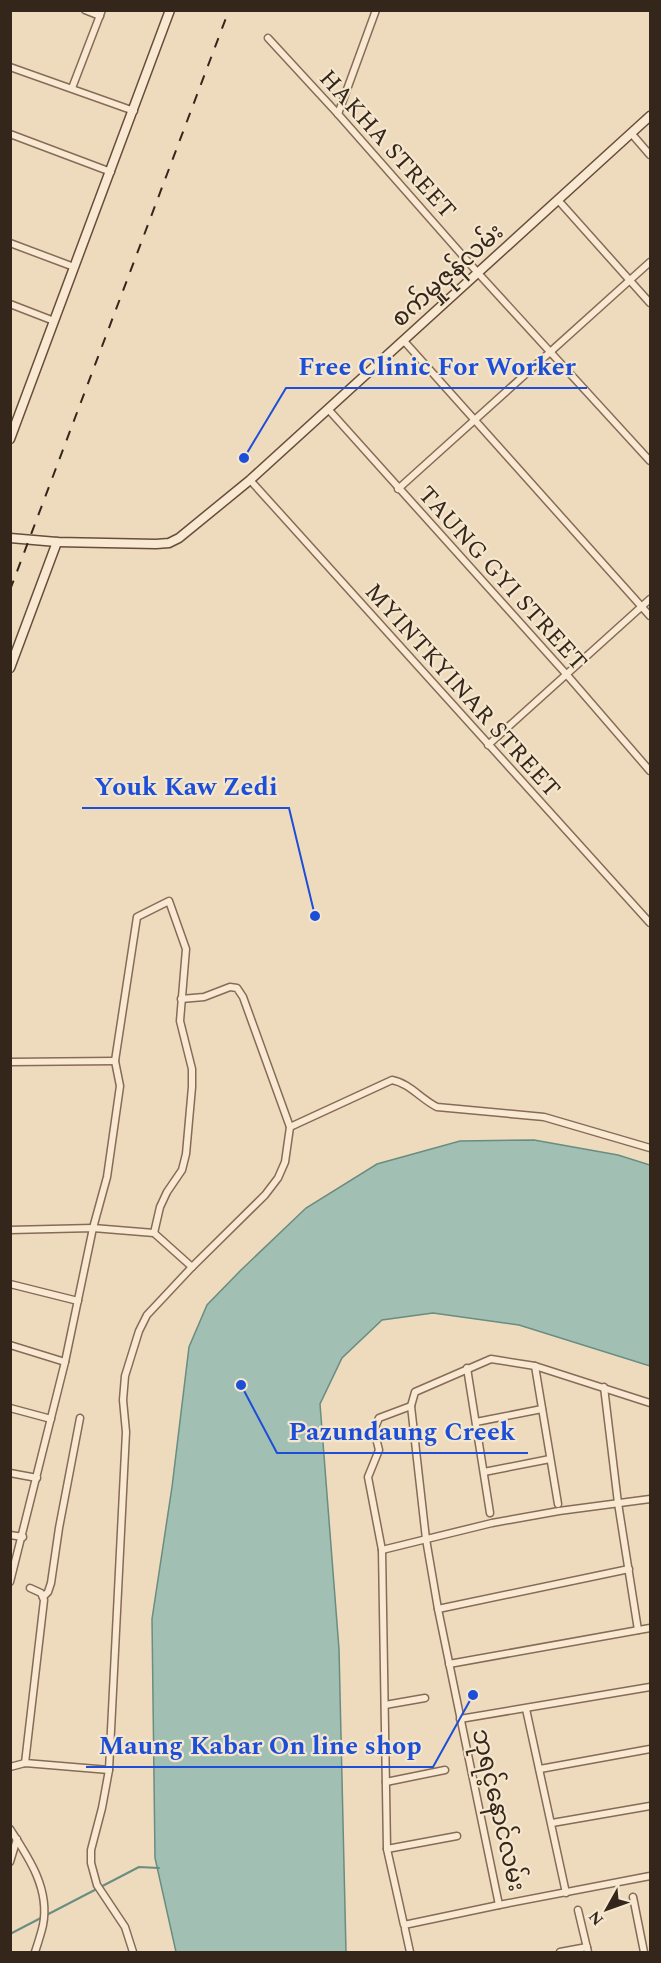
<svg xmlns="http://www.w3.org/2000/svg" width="661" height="1963" viewBox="0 0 661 1963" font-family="Spectral,'Noto Sans Myanmar',serif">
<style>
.water{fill:#a2bfb4;stroke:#698d80;stroke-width:1.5}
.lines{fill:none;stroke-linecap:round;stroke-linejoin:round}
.stream{stroke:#698d80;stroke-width:2}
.street-casing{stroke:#866b57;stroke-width:9}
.secondary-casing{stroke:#684d3a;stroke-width:11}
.street{stroke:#f9e9d2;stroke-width:6}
.secondary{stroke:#f9e9d2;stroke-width:8}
.rail{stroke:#35261c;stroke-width:2;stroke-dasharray:10 10;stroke-linecap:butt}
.labels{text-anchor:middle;stroke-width:4.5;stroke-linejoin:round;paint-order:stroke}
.street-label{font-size:24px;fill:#35261c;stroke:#f5e6ce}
.leader{fill:none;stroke:#1d4ed8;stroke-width:2}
.callout-dot{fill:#1d4ed8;stroke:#f5e6ce;stroke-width:2}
.callout-label{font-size:26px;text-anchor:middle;font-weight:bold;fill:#1d4ed8;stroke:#f5e6ce;stroke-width:4.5;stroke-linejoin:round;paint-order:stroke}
</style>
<rect width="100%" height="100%" fill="#eedbbe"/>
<!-- water -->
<polygon class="water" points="534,1140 618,1155 650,1165 650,1366 519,1325 433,1313 382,1320 342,1358 320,1404 339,1649 346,1952 176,1952 155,1858 152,1619 172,1487 189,1347 207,1305 241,1270 306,1208 377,1164 460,1141"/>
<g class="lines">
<!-- stream -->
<polyline class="stream" points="10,1934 139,1867 159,1868"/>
<!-- street casing -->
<g class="street-casing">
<g id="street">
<polyline points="85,10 100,16"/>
<polyline points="268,38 338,114 478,273 650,461"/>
<polyline points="10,67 134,111"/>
<polyline points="72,88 102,10"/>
<polyline points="338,114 376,10"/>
<polyline points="631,133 650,155"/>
<polyline points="10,134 111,172"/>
<polyline points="558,200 650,303"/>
<polyline points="10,243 74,267"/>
<polyline points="10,304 54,321"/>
<polyline points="404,341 650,616"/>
<polyline points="328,409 567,675 650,771"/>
<polyline points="250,480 650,923"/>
<polyline points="398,489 650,262"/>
<polyline points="488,745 650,599"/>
<polyline points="10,1062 115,1061"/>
<path d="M 290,1127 L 392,1080 C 409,1083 421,1099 437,1107 L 544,1117 L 650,1148"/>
<polyline points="10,1230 93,1228 154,1233 192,1267"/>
<polyline points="10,1284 78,1301"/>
<polyline points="10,1345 65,1362"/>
<polyline points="535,1366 558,1504"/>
<polyline points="467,1368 490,1513"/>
<polyline points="604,1387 618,1503 638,1630"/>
<polyline points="650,1403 535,1366 491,1359 415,1392 411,1406 426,1539 438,1609 499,1905 650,1876"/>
<polyline points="411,1406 379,1418 374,1430 379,1450 368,1477 382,1550 387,1849 404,1925 499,1905"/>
<polyline points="10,1408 51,1419"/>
<polyline points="476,1422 542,1409"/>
<polyline points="484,1472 550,1459"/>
<polyline points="10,1473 37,1478"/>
<polyline points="10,1535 23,1537"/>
<polyline points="382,1550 492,1523 559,1511 650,1499"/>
<polyline points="10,1582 65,1362 93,1228 107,1177 120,1086 115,1061 137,917 169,901 186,949 180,1021 192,1069 192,1087 186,1154 182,1170 167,1192 160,1207 154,1233"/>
<polyline points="43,1597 48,1592 51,1583 59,1528 80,1418"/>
<polyline points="438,1609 629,1569"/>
<polyline points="449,1664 650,1628"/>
<polyline points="385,1705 425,1698"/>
<polyline points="526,1709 566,1893"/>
<polyline points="460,1719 650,1687"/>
<polyline points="25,1763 44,1600 41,1593 30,1588"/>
<polyline points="10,1767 25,1763 109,1770"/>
<polyline points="540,1769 650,1749"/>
<polyline points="386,1782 445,1770"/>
<polyline points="552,1823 650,1806"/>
<path d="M 10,1829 C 29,1858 50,1889 43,1925 C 41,1934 38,1943 35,1952"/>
<polyline points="387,1849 457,1836"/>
<polyline points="10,1862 17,1839"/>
<polyline points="633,1897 644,1952"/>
<polyline points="578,1910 588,1952"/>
<polyline points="405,1929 410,1952"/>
<polyline points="133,1952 125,1927 97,1885 91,1863 91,1850 102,1808 109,1770 126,1432 123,1400 125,1376 139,1331 147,1315 192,1267 265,1195 278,1178 285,1162 290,1127 243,997 237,988 230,987 204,997 181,999"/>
<polyline points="560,1952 587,1947"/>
</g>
</g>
<!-- secondary casing -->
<g class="secondary-casing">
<g id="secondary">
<polyline points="10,439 170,10"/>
<polyline points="10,538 57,542 156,544 169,543 179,538 250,480 650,116"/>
<polyline points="10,668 57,542"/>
</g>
</g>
<!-- street -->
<use href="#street" class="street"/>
<!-- secondary -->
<use href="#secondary" class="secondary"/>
<!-- rail -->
<polyline class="rail" points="10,590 229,10"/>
</g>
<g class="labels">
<!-- street labels -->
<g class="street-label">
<text transform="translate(388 144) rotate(48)" y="8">HAKHA STREET</text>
<text transform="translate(447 275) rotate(-42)" y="8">စက်မှုဇုန်လမ်း</text>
<text transform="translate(503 578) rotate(48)" y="8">TAUNG GYI STREET</text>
<text transform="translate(463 690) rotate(48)" y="8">MYINTKYINAR STREET</text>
<text transform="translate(499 1810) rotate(77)" y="8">ဘုရင့်နောင်လမ်း</text>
</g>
</g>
<!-- callouts -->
<path class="leader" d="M244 458L286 388H587M315 916L289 808H82M241 1385L277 1453H528M473 1695L433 1767H86"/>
<g class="callout-dot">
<circle cx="244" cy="458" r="6"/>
<circle cx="315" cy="916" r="6"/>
<circle cx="241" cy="1385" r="6"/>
<circle cx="473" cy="1695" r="6"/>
</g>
<g class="callout-label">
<text x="437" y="375">Free Clinic For Worker</text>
<text x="186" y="795">Youk Kaw Zedi</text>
<text x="402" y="1440">Pazundaung Creek</text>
<text x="260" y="1754">Maung Kabar On line shop</text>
</g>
<!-- border -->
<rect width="661" height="1963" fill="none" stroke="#35261c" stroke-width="24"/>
<!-- north arrow -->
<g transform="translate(607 1909) rotate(230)" stroke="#f5e6ce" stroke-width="4.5" paint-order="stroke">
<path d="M0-4.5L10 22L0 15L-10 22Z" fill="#35261c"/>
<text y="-9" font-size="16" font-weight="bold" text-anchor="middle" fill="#35261c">N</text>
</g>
</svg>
